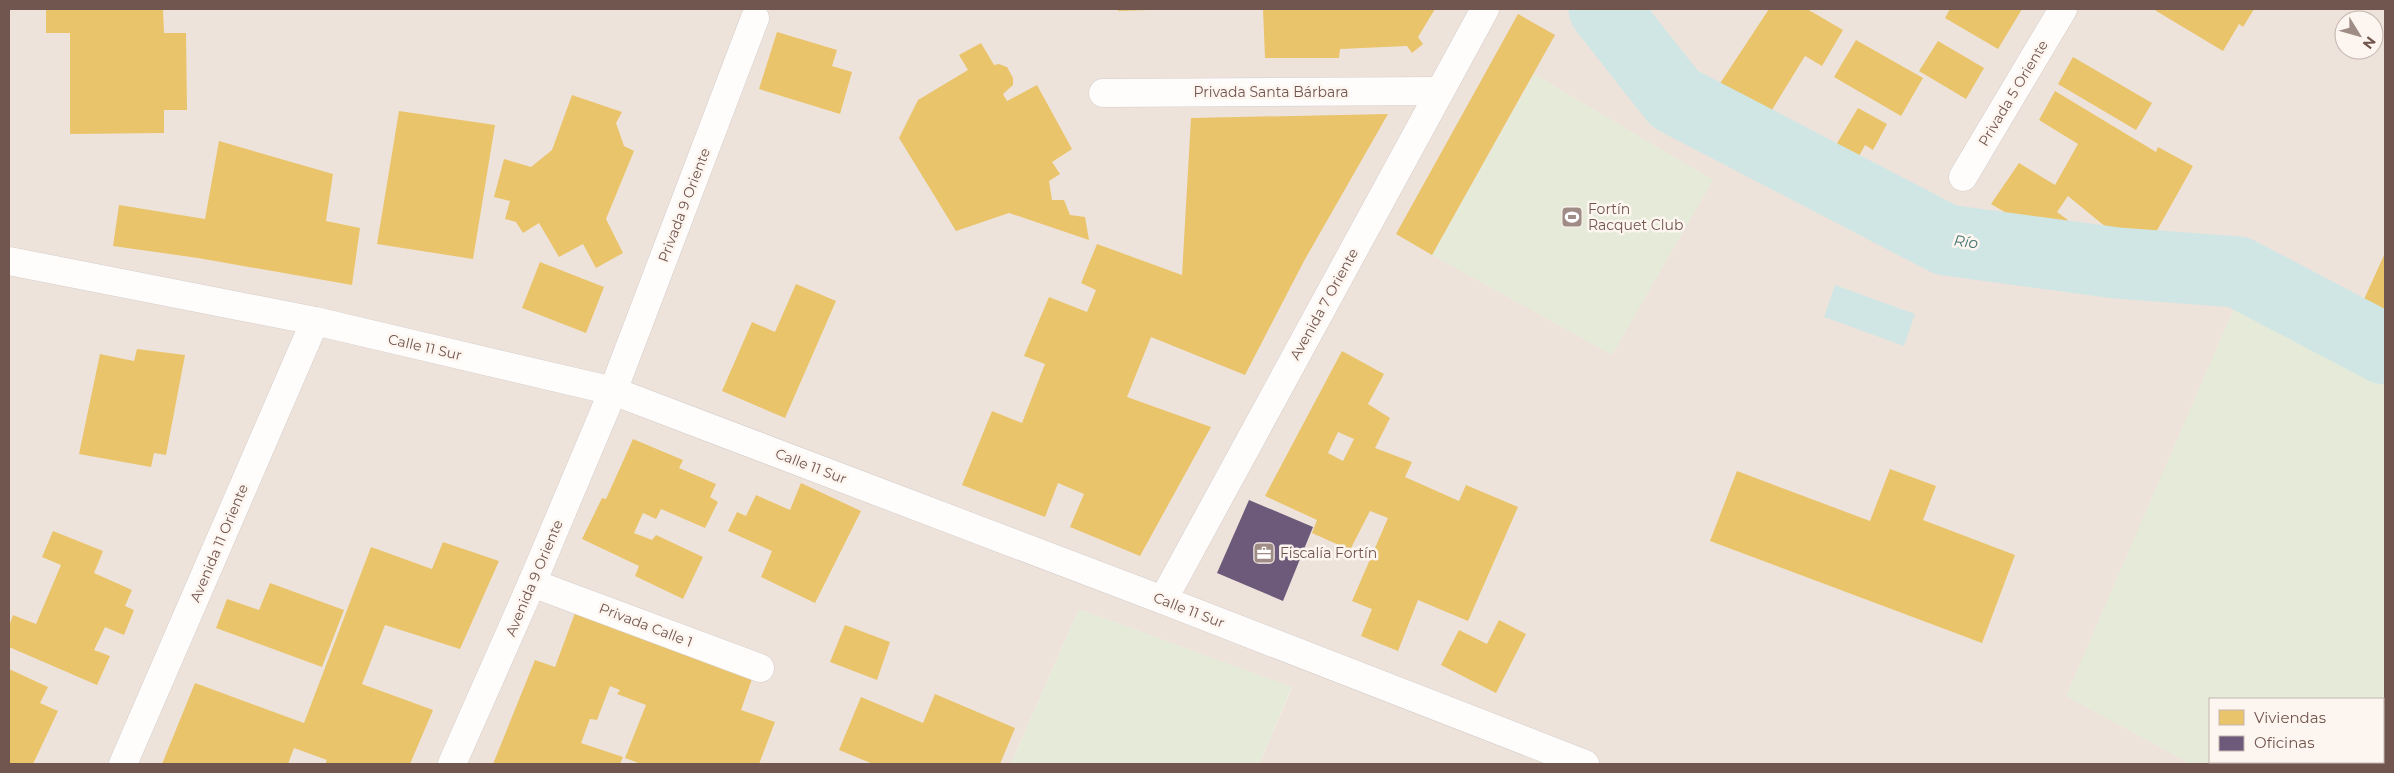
<svg xmlns="http://www.w3.org/2000/svg" width="2394" height="773" viewBox="0 0 2394 773" font-family="Montserrat,sans-serif">
<style>
.residential{fill:#eee3db;fill-rule:evenodd}
.green{fill:#e6ebd9}
.water{fill:#d0e6e5}
.homes{fill:#e9c46a;fill-rule:evenodd}
.offices{fill:#6d597a}
.lines{fill:none;stroke-linecap:round;stroke-linejoin:round}
.river{stroke:#d0e6e5;stroke-width:71}
.minor-casing{stroke:#d5cdca;stroke-width:29}
.minor{stroke:#fefdfc;stroke-width:28}
.labels{text-anchor:middle;stroke-width:5;stroke-linejoin:round;paint-order:stroke}
.street-label{font-size:14px;fill:#71564f;stroke:#fdf5ef}
.poi-label{font-size:14px;fill:#71564f;stroke:#fdf5ef;text-anchor:start}
.water-label{font-size:15px;font-style:italic;fill:#457575;stroke:#fdf5ef}
</style>
<rect width="100%" height="100%" fill="#f6f1ed"/>
<!-- residential -->
<path class="residential" d="M 9,9 L 2385,9 L 2385,764 L 1259,764 L 1292,688 L 1079,609 L 1011,764 L 9,764 ZM 2344,20 L 2374,20 L 2374,50 L 2344,50 ZM 2210,699 L 2383,699 L 2383,762 L 2210,762 Z"/>
<!-- green -->
<g class="green">
<polygon points="1534,74 1713,180 1612,355 1432,255"/>
<polygon points="2235,306 2385,385 2385,740 2383,742 2383,699 2210,699 2210,762 2357,762 2354,764 2191,764 2066,696"/>
<polygon points="1079,609 1292,687 1259,764 1011,764"/>
</g>
<!-- water -->
<polygon class="water" points="1835,285 1915,314 1904,346 1824,317"/>
<!-- homes -->
<g class="homes">
<polygon points="46,9 163,9 164,33 186,33 187,110 164,110 164,133 70,134 70,33 46,33"/>
<polygon points="1118,9 1152,9 1152,10 1118,11"/>
<polygon points="1263,9 1435,9 1418,37 1423,44 1412,53 1407,46 1340,49 1339,58 1265,58"/>
<polygon points="1769,9 1807,9 1843,30 1822,66 1805,56 1767,118 1717,88"/>
<polygon points="1950,9 2022,9 1998,49 1945,18"/>
<polygon points="2153,9 2254,9 2243,27 2239,24 2223,51"/>
<polygon points="1518,14 1555,35 1432,255 1396,234"/>
<polygon points="777,32 837,50 832,66 852,72 840,114 759,89"/>
<polygon points="1856,40 1923,78 1901,116 1834,77"/>
<polygon points="1938,41 1984,68 1966,99 1919,71"/>
<polygon points="981,43 994,65 999,64 1007,67 1013,78 1013,85 1003,94 1007,101 1037,85 1072,149 1052,162 1060,174 1049,181 1052,200 1064,200 1070,215 1085,217 1089,240 1009,213 956,231 899,138 918,100 968,70 959,55"/>
<polygon points="2073,57 2152,103 2136,130 2058,84"/>
<polygon points="2055,91 2156,152 2158,147 2193,166 2146,250 2112,232 2068,196 2057,212 2068,220 2054,241 1991,204 2019,163 2055,185 2078,144 2039,120"/>
<polygon points="572,95 622,112 616,123 624,146 634,151 606,219 623,253 596,268 583,244 559,257 539,223 523,233 516,222 505,219 510,201 494,197 504,159 531,167 552,150"/>
<polygon points="1858,108 1887,124 1873,150 1865,145 1858,158 1836,145"/>
<polygon points="399,111 495,125 473,259 377,244"/>
<polygon points="1388,114 1304,261 1245,375 1151,337 1127,397 1211,427 1140,556 1070,527 1084,494 1058,483 1045,517 962,485 992,411 1022,423 1045,364 1024,356 1049,297 1087,312 1096,290 1081,283 1097,244 1182,275 1191,118"/>
<polygon points="219,141 333,174 326,221 360,228 352,285 198,258 113,246 119,205 205,219"/>
<polygon points="2385,253 2385,317 2361,306"/>
<polygon points="540,262 604,287 586,333 522,308"/>
<polygon points="796,284 836,301 785,418 722,391 752,322 775,332"/>
<polygon points="137,349 185,355 166,455 154,453 151,467 79,454 100,354 134,361"/>
<path d="M 1342,351 L 1384,374 L 1368,404 L 1390,418 L 1375,448 L 1412,462 L 1405,477 L 1459,501 L 1466,485 L 1518,507 L 1468,621 L 1418,600 L 1398,651 L 1361,636 L 1372,609 L 1352,601 L 1388,518 L 1370,511 L 1350,550 L 1312,533 L 1317,520 L 1265,496 ZM 1338,432 L 1354,439 L 1343,461 L 1328,453 Z"/>
<polygon points="633,439 683,460 679,468 716,484 710,497 718,502 705,528 661,509 656,519 643,513 634,533 652,540 656,535 703,557 683,599 635,576 639,566 582,539 602,498 606,499"/>
<polygon points="1890,469 1936,486 1923,520 2015,555 1982,643 1710,541 1737,471 1870,521"/>
<polygon points="801,483 861,511 815,603 761,577 772,551 728,531 737,512 746,516 756,495 790,510"/>
<polygon points="53,531 103,551 94,573 132,590 125,606 134,610 124,635 105,627 94,650 110,656 97,685 9,647 9,626 13,615 36,624 61,565 42,557"/>
<polygon points="443,542 499,561 460,649 385,625 362,684 433,710 410,764 325,764 327,760 294,748 288,764 162,764 195,683 304,723 371,547 432,569"/>
<polygon points="270,583 344,610 322,667 216,628 227,599 259,610"/>
<polygon points="575,613 752,679 741,710 775,722 759,764 641,764 625,758 646,705 617,694 620,690 610,686 597,720 590,719 581,743 623,757 620,764 493,764 535,660 555,667"/>
<polygon points="1499,620 1526,634 1496,693 1441,665 1459,630 1487,644"/>
<polygon points="845,625 890,642 877,680 830,662"/>
<polygon points="9,669 48,687 40,703 58,711 33,764 9,763"/>
<polygon points="935,694 1015,728 1000,764 873,764 839,750 861,697 923,723"/>
</g>
<!-- offices -->
<polygon class="offices" points="1249,500 1313,527 1283,601 1217,573"/>
<g class="lines">
<!-- river -->
<polyline class="river" points="1604,9 1675,99 1946,240 2117,263 2238,272 2385,349"/>
<!-- minor casing -->
<g class="minor-casing">
<g id="minor">
<polyline points="1103,93 1440,91"/>
<polyline points="1963,177 2063,9"/>
<polyline points="9,261 315,321 613,391 1163,600 1585,764"/>
<polyline points="532,583 760,668"/>
<polyline points="1163,600 1485,9"/>
<polyline points="123,764 315,321"/>
<polyline points="452,764 532,583 613,391 755,18"/>
</g>
</g>
<!-- minor -->
<use href="#minor" class="minor"/>
</g>
<!-- icons -->
<defs>
<g id="stadium-square" transform="scale(1.125)"><rect x="-9" y="-9" width="18" height="18" rx="4" fill="#a08c86" stroke="#fdf5ef"/><path d="M0-5a6.5 5 0 1 0 0 10a6.5 5 0 1 0 0-10ZM-3.5-1.8h7v3.6h-7Z" fill="#fff"/></g>
<g id="office-square" transform="scale(1.125)"><rect x="-9" y="-9" width="18" height="18" rx="4" fill="#a08c86" stroke="#fdf5ef"/><path d="M-6-3h4V-5.5h4V-3h4V5H-6ZM-1-4.5V-3h2v-1.5ZM-6 0V1H6V0Z" fill="#fff"/></g>
</defs>
<g fill-rule="evenodd">
<use href="#stadium-square" x="1572" y="217"/>
<use href="#office-square" x="1264" y="553"/>
</g>
<g class="labels">
<!-- street labels -->
<g class="street-label">
<text x="1271" y="97">Privada Santa Bárbara</text>
<text transform="translate(2013 93) rotate(-59)" y="5">Privada 5 Oriente</text>
<text transform="translate(684 205) rotate(-69)" y="5">Privada 9 Oriente</text>
<text transform="translate(1324 304) rotate(-61)" y="5">Avenida 7 Oriente</text>
<text transform="translate(425 347) rotate(13)" y="5">Calle 11 Sur</text>
<text transform="translate(811 466) rotate(21)" y="5">Calle 11 Sur</text>
<text transform="translate(219 543) rotate(-67)" y="5">Avenida 11 Oriente</text>
<text transform="translate(534 578) rotate(-67)" y="5">Avenida 9 Oriente</text>
<text transform="translate(1189 610) rotate(21)" y="5">Calle 11 Sur</text>
<text transform="translate(646 625) rotate(21)" y="5">Privada Calle 1</text>
</g>
<!-- poi labels -->
<g class="poi-label">
<text x="1588" y="214">Fortín<tspan x="1588" dy="16">Racquet Club</tspan></text>
<text x="1280" y="558">Fiscalía Fortín</text>
</g>
<!-- water labels -->
<g class="water-label">
<text transform="translate(1966 242) rotate(8)" y="5">Río</text>
</g>
</g>
<!-- border -->
<rect width="2394" height="773" fill="none" stroke="#71564f" stroke-width="20"/>
<!-- legend -->
<rect x="2209" y="698" width="175" height="65" fill="#fdf5ef" stroke="#c5b5af"/>
<rect x="2219" y="710" width="25" height="15" fill="#e9c46a" stroke="#c5b5af"/>
<text x="2254" y="723" font-size="15" fill="#71564f">Viviendas</text>
<rect x="2219" y="736" width="25" height="15" fill="#6d597a" stroke="#c5b5af"/>
<text x="2254" y="748" font-size="15" fill="#71564f">Oficinas</text>
<!-- north arrow -->
<g transform="translate(2359 35) rotate(127)"><circle r="24" fill="#fdf5ef" stroke="#c5b5af"/>
<path d="M0-4L9 19L0 12L-9 19Z" fill="#a08c86"/>
<text y="-8" font-size="14" font-weight="bold" text-anchor="middle" fill="#71564f">N</text>
</g>
</svg>
